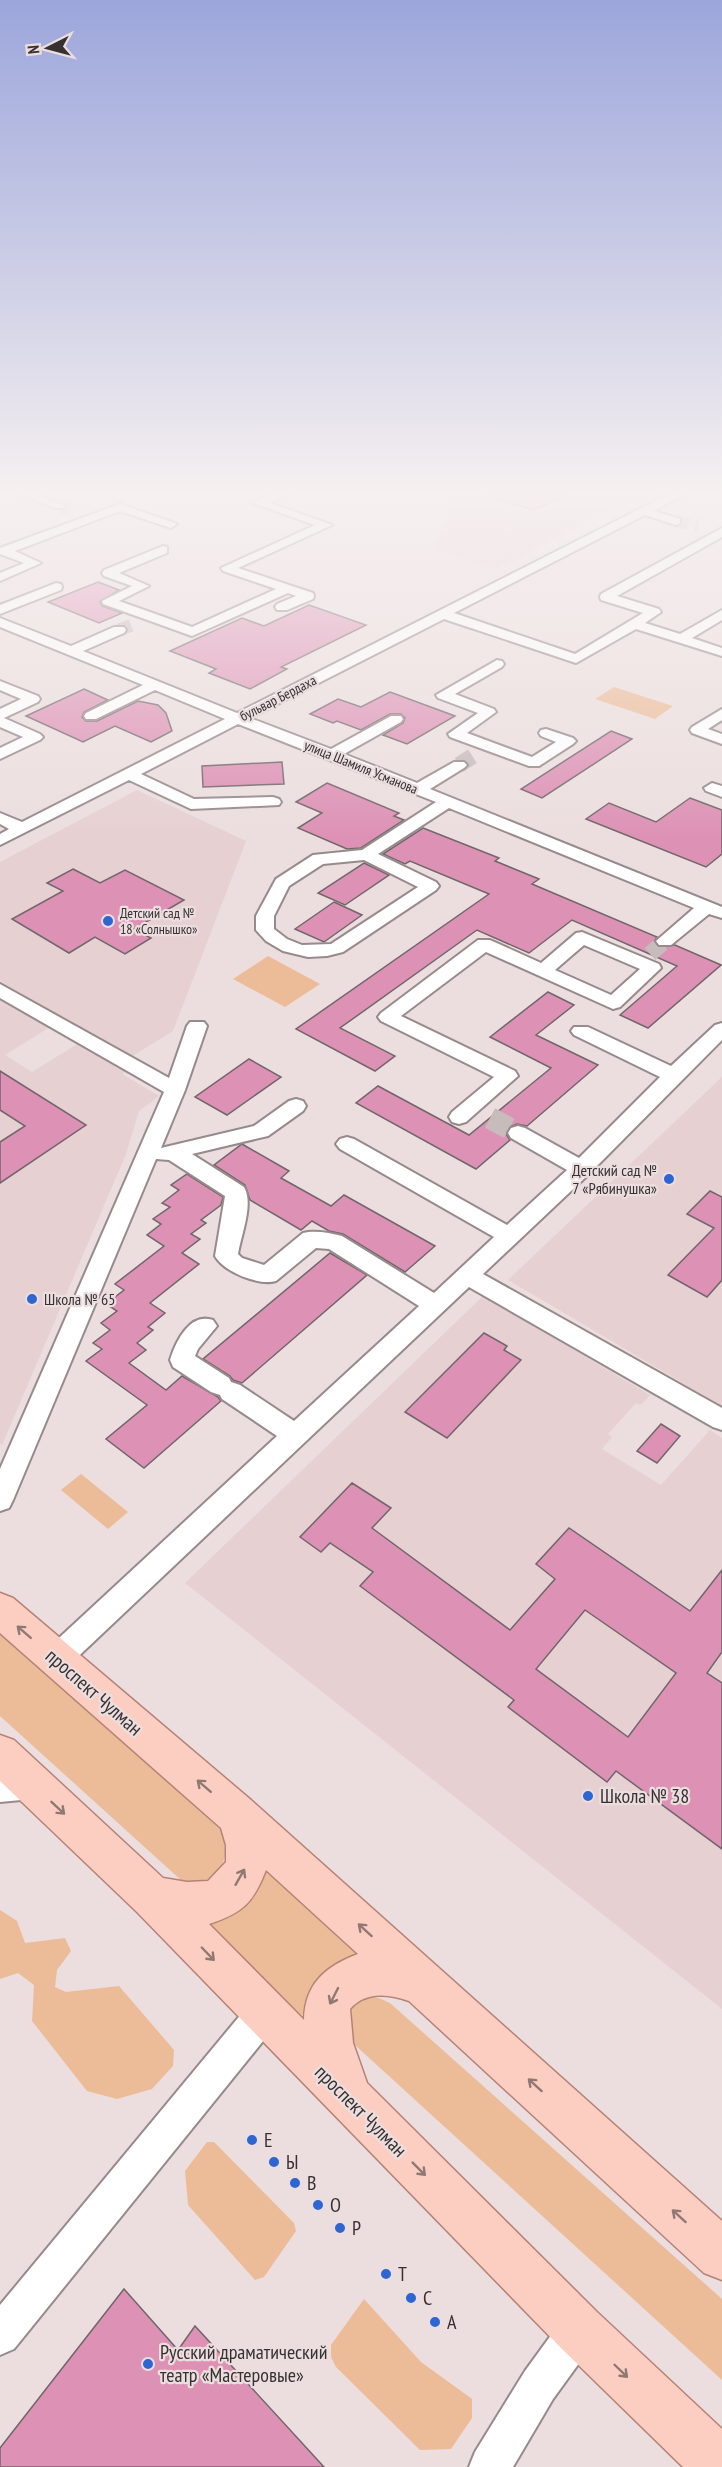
<svg xmlns="http://www.w3.org/2000/svg" width="722" height="2467" viewBox="0 0 722 2467" font-family="'PT Sans Narrow',sans-serif">
<style>
.built{fill:#e6d0d2}
.green{fill:#ecbb98}
.building{fill:#dd92b5;stroke:#71666a;stroke-width:1.5;fill-rule:evenodd}
.lines{fill:none;stroke-linecap:round;stroke-linejoin:round}
.minor-tunnel-far2{stroke:#c8bbbc;stroke-width:13;stroke-dasharray:13 7;stroke-linecap:butt}
.minor-tunnel-far1{stroke:#c8bbbc;stroke-width:16;stroke-dasharray:16 8;stroke-linecap:butt}
.minor-tunnel{stroke:#c8bbbc;stroke-width:22;stroke-dasharray:22 10;stroke-linecap:butt}
.minor-casing{stroke:#978a8b;stroke-width:4}
.major-casing{stroke:#b68276;stroke-width:3}
.minor{fill:#fff;fill-rule:evenodd}
.major{fill:#fccec2;fill-rule:evenodd}
.oneway{stroke:#907873}
.poi-dot{fill:#2d65d3;stroke:#ecdede;stroke-width:2}
.labels{text-anchor:middle;stroke-width:4.5;stroke-linejoin:round;paint-order:stroke}
.far-street-label{font-size:14px;fill:#373132;stroke:#ecdede}
.far-poi-label{font-size:14px;fill:#373132;stroke:#ecdede;text-anchor:start}
.poi-label{font-size:16px;fill:#373132;stroke:#ecdede;text-anchor:end}
.near-street-label{font-size:20px;fill:#373132;stroke:#ecdede}
.near-poi-label{font-size:20px;fill:#373132;stroke:#ecdede;text-anchor:start}
</style>
<rect width="100%" height="100%" fill="#ecdede"/>
<!-- built -->
<g class="built">
<polygon points="458,491 650,491 495,569 434,549"/>
<polygon points="137,790 246,841 173,1031 131,1057 0,981 0,862"/>
<polygon points="0,999 50,1027 5,1055 32,1072 79,1043 127,1071 122,1074 159,1096 139,1111 126,1154 2,1445 0,1443"/>
<polygon points="722,1077 722,1406 508,1280"/>
<polygon points="483,1296 650,1395 641,1405 636,1403 608,1434 612,1437 602,1449 661,1485 710,1430 722,1438 722,2009 185,1583"/>
</g>
<!-- green -->
<g class="green">
<polygon points="614,687 673,706 655,719 595,699"/>
<polygon points="268,956 320,984 285,1007 233,979"/>
<polygon points="81,1474 128,1512 108,1529 61,1490"/>
<path d="M 0,1633 L 217,1823 C 229,1843 230,1875 201,1882 C 195,1883 187,1881 182,1881 L 0,1716 Z"/>
<path d="M 264,1864 L 362,1953 C 325,1966 313,1982 301,2019 L 203,1926 L 238,1910 Z"/>
<polygon points="0,1910 17,1921 25,1943 65,1938 71,1951 57,1970 55,1987 66,1992 119,1986 174,2050 173,2066 152,2089 117,2099 87,2091 32,2021 34,1985 18,1973 0,1979"/>
<path d="M 367,1997 L 379,1998 L 390,2003 L 722,2299 L 722,2380 L 356,2046 C 341,2023 343,2012 367,1997 Z"/>
<polygon points="207,2142 214,2142 294,2223 296,2231 264,2277 255,2280 188,2205 185,2171"/>
<polygon points="364,2299 421,2362 472,2399 472,2418 451,2449 420,2450 336,2367 331,2357 331,2345"/>
</g>
<!-- building -->
<g class="building">
<polygon points="487,491 575,491 534,510 486,496"/>
<polygon points="98,582 119,590 100,602 102,606 122,613 99,623 48,602"/>
<polygon points="309,605 366,625 281,667 287,669 250,689 209,673 216,669 170,651 242,618 264,626"/>
<polygon points="84,689 108,700 84,712 82,717 86,721 97,721 138,701 158,705 166,713 172,731 151,742 115,726 83,742 26,716"/>
<polygon points="390,692 455,716 407,744 383,735 403,723 405,718 401,714 390,714 361,730 337,721 333,723 310,714 338,699 361,707"/>
<polygon points="611,731 632,739 542,798 521,789"/>
<polygon points="282,762 284,784 203,787 202,766"/>
<polygon points="327,783 399,813 394,816 404,820 361,848 347,849 298,828 322,813 296,802"/>
<polygon points="690,798 722,810 722,854 706,867 586,819 609,803 656,822"/>
<polygon points="423,828 499,858 495,861 539,879 532,884 657,937 654,941 659,947 675,945 721,965 648,1028 620,1015 677,966 572,920 529,953 477,930 340,1028 395,1056 375,1071 296,1029 489,894 410,861 405,864 383,854"/>
<polygon points="364,863 389,875 345,905 318,893"/>
<polygon points="73,869 100,883 125,870 184,900 134,929 151,938 125,954 95,937 69,953 12,919 63,891 47,883"/>
<polygon points="334,902 362,915 324,942 295,929"/>
<polygon points="548,992 574,1005 536,1035 598,1065 527,1126 517,1124 509,1127 506,1134 510,1140 476,1169 356,1103 378,1086 469,1135 551,1068 490,1037"/>
<polygon points="249,1059 281,1077 227,1115 195,1097"/>
<polygon points="0,1071 86,1125 0,1183 0,1142 25,1126 0,1110"/>
<polygon points="242,1144 289,1171 281,1178 331,1206 344,1195 435,1246 405,1272 343,1234 329,1231 312,1221 301,1230 250,1200 245,1185 214,1165"/>
<polygon points="187,1174 223,1197 221,1205 201,1220 206,1223 191,1234 200,1239 182,1253 199,1264 150,1303 165,1313 148,1327 153,1330 137,1343 146,1350 129,1363 166,1390 182,1376 218,1397 221,1401 144,1468 106,1439 147,1405 86,1361 102,1349 93,1343 110,1330 101,1323 117,1311 106,1304 124,1290 115,1284 164,1246 147,1235 161,1224 153,1219 170,1207 162,1203 179,1190 171,1185"/>
<polygon points="710,1191 722,1197 722,1280 707,1297 668,1275 714,1228 687,1214"/>
<polygon points="330,1253 367,1275 242,1383 233,1380 230,1376 203,1359"/>
<polygon points="484,1333 507,1346 504,1350 521,1360 447,1438 405,1412"/>
<polygon points="661,1424 680,1436 657,1463 637,1451"/>
<path d="M 352,1483 L 391,1508 L 372,1528 L 510,1630 L 555,1579 L 536,1564 L 569,1528 L 690,1611 L 722,1570 L 722,1652 L 707,1673 L 722,1683 L 722,1849 L 616,1771 L 607,1782 L 508,1707 L 514,1700 L 360,1586 L 373,1572 L 330,1543 L 321,1552 L 300,1537 ZM 585,1610 L 676,1673 L 628,1737 L 536,1669 Z"/>
<polygon points="124,2289 178,2350 195,2326 324,2467 0,2467 0,2448"/>
</g>
<g class="lines">
<!-- minor-tunnel-far2 -->
<g class="minor-tunnel-far2">
<polyline points="59,506 75,511"/>
<polyline points="676,521 698,526"/>
<polyline points="119,630 134,624"/>
</g>
<!-- minor-tunnel-far1 -->
<g class="minor-tunnel-far1">
<polyline points="459,765 473,756"/>
<polyline points="650,954 665,941"/>
</g>
<!-- minor-tunnel -->
<polyline class="minor-tunnel" points="490,1118 518,1133"/>
<!-- minor casing -->
<g class="minor-casing">
<g id="minor">
<polygon points="11,491 28,491 65,506 63,508 55,508"/>
<polygon points="280,491 296,491 270,503 332,525 238,568 313,593 314,596 313,599 287,610 277,610 275,607 277,604 296,596 288,593 192,636 103,604 102,601 132,586 104,576 102,573 104,570 163,546 167,547 167,553 119,573 149,586 119,601 192,627 276,589 223,571 221,568 315,525 253,503"/>
<path d="M 675,491 L 690,491 L 654,511 L 680,519 L 680,523 L 676,525 L 645,515 L 454,613 L 575,654 L 643,613 L 601,600 L 600,597 L 601,594 L 722,528 L 722,537 L 617,596 L 659,609 L 661,612 L 645,623 L 680,634 L 722,610 L 722,620 L 692,638 L 722,648 L 722,656 L 636,629 L 576,663 L 444,619 L 250,718 L 331,749 L 391,716 L 401,716 L 403,719 L 401,722 L 344,754 L 417,783 L 454,762 L 464,762 L 467,765 L 464,768 L 430,789 L 722,907 L 722,918 L 709,914 L 671,945 L 659,945 L 656,941 L 694,908 L 449,808 L 378,854 L 436,882 L 439,886 L 436,890 L 343,952 L 327,956 L 308,957 L 283,951 L 266,941 L 256,930 L 256,916 L 276,879 L 313,855 L 362,850 L 436,802 L 238,724 L 141,774 L 194,799 L 273,797 L 279,799 L 281,802 L 279,805 L 191,809 L 129,780 L 0,845 L 0,834 L 9,829 L 0,824 L 0,813 L 22,822 L 225,719 L 155,690 L 96,719 L 86,719 L 84,716 L 86,713 L 143,685 L 0,627 L 0,618 L 71,646 L 114,627 L 124,627 L 126,630 L 124,633 L 83,651 L 237,713 ZM 364,860 L 418,887 L 331,944 L 302,945 L 287,939 L 274,929 L 274,916 L 289,886 L 323,864 Z"/>
<polygon points="120,504 177,524 171,528 120,511 15,551 41,563 0,581 0,573 24,563 0,554 0,548"/>
<polygon points="56,583 61,584 62,587 61,590 0,614 0,605"/>
<polygon points="497,660 502,661 504,664 502,667 455,694 494,709 496,712 467,733 532,757 556,742 541,736 539,733 541,730 546,729 573,738 576,741 573,744 539,766 529,766 450,737 448,734 478,713 438,698 436,695"/>
<polygon points="0,681 38,696 40,699 38,702 4,718 40,734 43,737 40,740 0,759 0,748 23,737 0,727 0,709 21,699 0,690"/>
<polygon points="722,709 722,720 708,729 722,734 722,744 692,733 690,730 692,727"/>
<polygon points="712,783 722,786 722,797 706,791 704,788"/>
<path d="M 582,932 L 659,964 L 661,968 L 620,1007 L 613,1009 L 486,952 L 401,1016 L 515,1071 L 518,1076 L 466,1122 L 459,1124 L 452,1122 L 449,1117 L 452,1112 L 494,1077 L 381,1021 L 378,1017 L 381,1013 L 478,940 L 490,940 L 541,963 L 576,933 ZM 584,945 L 640,969 L 611,995 L 555,970 Z"/>
<path d="M 0,984 L 169,1078 L 187,1026 L 190,1022 L 204,1022 L 207,1026 L 185,1090 L 161,1148 L 254,1126 L 289,1101 L 296,1099 L 303,1101 L 306,1106 L 303,1111 L 268,1136 L 192,1154 L 244,1187 C 254,1204 241,1235 238,1254 L 242,1258 L 264,1265 L 303,1233 C 315,1230 330,1233 342,1236 L 434,1293 L 494,1237 L 340,1149 L 336,1144 L 340,1139 L 347,1137 L 354,1139 L 507,1225 L 567,1170 L 511,1138 L 508,1133 L 511,1128 L 518,1126 L 525,1128 L 579,1158 L 660,1077 L 574,1035 L 571,1031 L 574,1027 L 588,1027 L 671,1066 L 715,1025 L 722,1023 L 722,1040 L 589,1174 L 483,1274 L 722,1408 L 722,1430 L 713,1427 L 469,1287 L 66,1668 L 56,1672 L 46,1668 L 42,1659 L 46,1650 L 277,1436 L 222,1399 L 220,1395 L 211,1392 L 173,1367 L 170,1360 C 176,1341 190,1312 213,1320 L 217,1326 L 198,1349 L 195,1356 L 229,1378 L 231,1382 L 240,1385 L 294,1421 L 419,1306 L 329,1249 L 316,1248 L 276,1281 C 259,1286 224,1272 215,1256 L 225,1196 L 169,1160 L 156,1159 L 13,1500 L 9,1508 L 0,1511 L 0,1469 L 164,1092 L 0,998 Z"/>
<polygon points="32,1769 43,1773 47,1784 43,1795 32,1799 0,1802 0,1772"/>
<polygon points="264,1996 276,2001 281,2013 276,2025 14,2349 0,2355 0,2305 252,2001"/>
<polygon points="579,2310 593,2316 599,2330 593,2344 553,2399 513,2467 469,2467 475,2452 525,2371 565,2316"/>
</g>
</g>
<!-- major casing -->
<g class="major-casing">
<path id="major" d="M 0,1593 L 13,1598 L 251,1800 L 722,2221 L 722,2280 L 704,2273 L 409,2001 C 388,1994 366,1991 350,2009 L 353,2043 L 367,2083 L 597,2312 L 722,2429 L 722,2467 L 683,2467 L 561,2348 L 137,1912 L 0,1781 L 0,1735 L 14,1740 L 163,1878 L 187,1882 L 208,1881 L 226,1862 L 226,1845 L 221,1828 L 0,1633 ZM 266,1870 L 358,1954 C 326,1966 305,1983 304,2020 L 209,1924 C 243,1913 253,1903 266,1870 Z"/>
</g>
<!-- minor -->
<use href="#minor" class="minor"/>
<!-- major -->
<use href="#major" class="major"/>
</g>
<!-- one-way arrows -->
<defs><path id="oneway-shaft" d="M-6 0H5M1.5-3L5.5 0L1.5 3" fill="none" stroke-width="1.6" stroke-linecap="round" stroke-linejoin="round" transform="scale(1.5)"/></defs>
<g class="oneway">
<use href="#oneway-shaft" transform="translate(24 1632) rotate(-139)"/>
<use href="#oneway-shaft" transform="translate(204 1786) rotate(-139)"/>
<use href="#oneway-shaft" transform="translate(58 1808) rotate(43)"/>
<use href="#oneway-shaft" transform="translate(240 1877) rotate(-60)"/>
<use href="#oneway-shaft" transform="translate(365 1930) rotate(-138)"/>
<use href="#oneway-shaft" transform="translate(208 1954) rotate(46)"/>
<use href="#oneway-shaft" transform="translate(334 1996) rotate(117)"/>
<use href="#oneway-shaft" transform="translate(535 2085) rotate(-138)"/>
<use href="#oneway-shaft" transform="translate(419 2169) rotate(45)"/>
<use href="#oneway-shaft" transform="translate(679 2216) rotate(-138)"/>
<use href="#oneway-shaft" transform="translate(621 2371) rotate(44)"/>
</g>
<!-- sky -->
<linearGradient id="sky" x2="0" y2="1"><stop stop-color="#9ca6db"/><stop offset="0.59" stop-color="#f6f0f0"/><stop offset="1" stop-color="#f6f0f0" stop-opacity="0"/></linearGradient>
<rect width="722" height="836" fill="url(#sky)"/>
<!-- markers -->
<g class="poi-dot">
<circle cx="108" cy="921" r="6"/>
<circle cx="669" cy="1179" r="6"/>
<circle cx="32" cy="1299" r="6"/>
<circle cx="588" cy="1796" r="6"/>
<circle cx="252" cy="2140" r="6"/>
<circle cx="274" cy="2162" r="6"/>
<circle cx="295" cy="2183" r="6"/>
<circle cx="318" cy="2205" r="6"/>
<circle cx="340" cy="2228" r="6"/>
<circle cx="386" cy="2274" r="6"/>
<circle cx="411" cy="2298" r="6"/>
<circle cx="435" cy="2322" r="6"/>
<circle cx="148" cy="2364" r="6"/>
</g>
<g class="labels">
<!-- far-street labels -->
<g class="far-street-label">
<text transform="translate(278 698) rotate(-27)" y="5">бульвар Бердаха</text>
<text transform="translate(361 767) rotate(22)" y="5">улица Шамиля Усманова</text>
</g>
<!-- far-poi labels -->
<g class="far-poi-label">
<text x="120" y="918">Детский сад №<tspan x="120" dy="16">18 «Солнышко»</tspan></text>
</g>
<!-- poi labels -->
<g class="poi-label">
<text x="657" y="1176">Детский сад №<tspan x="657" dy="18">7 «Рябинушка»</tspan></text>
<text x="44" y="1305" text-anchor="start">Школа № 65</text>
</g>
<!-- near-street labels -->
<g class="near-street-label">
<text transform="translate(94 1692) rotate(41)" y="7">проспект Чулман</text>
<text transform="translate(361 2111) rotate(45)" y="7">проспект Чулман</text>
</g>
<!-- near-poi labels -->
<g class="near-poi-label">
<text x="600" y="1803">Школа № 38</text>
<text x="264" y="2147">Е</text>
<text x="286" y="2169">Ы</text>
<text x="307" y="2190">В</text>
<text x="330" y="2212">О</text>
<text x="352" y="2235">Р</text>
<text x="398" y="2281">Т</text>
<text x="423" y="2305">С</text>
<text x="447" y="2329">А</text>
<text x="160" y="2359">Русский драматический<tspan x="160" dy="23">театр «Мастеровые»</tspan></text>
</g>
</g>
<!-- north arrow -->
<g transform="translate(48 48) rotate(264)" stroke="#ecdede" stroke-width="4.5" paint-order="stroke">
<path d="M0-4.5L10 22L0 15L-10 22Z" fill="#373132"/>
<text y="-9" font-size="16" font-weight="bold" text-anchor="middle" fill="#373132">N</text>
</g>
</svg>
